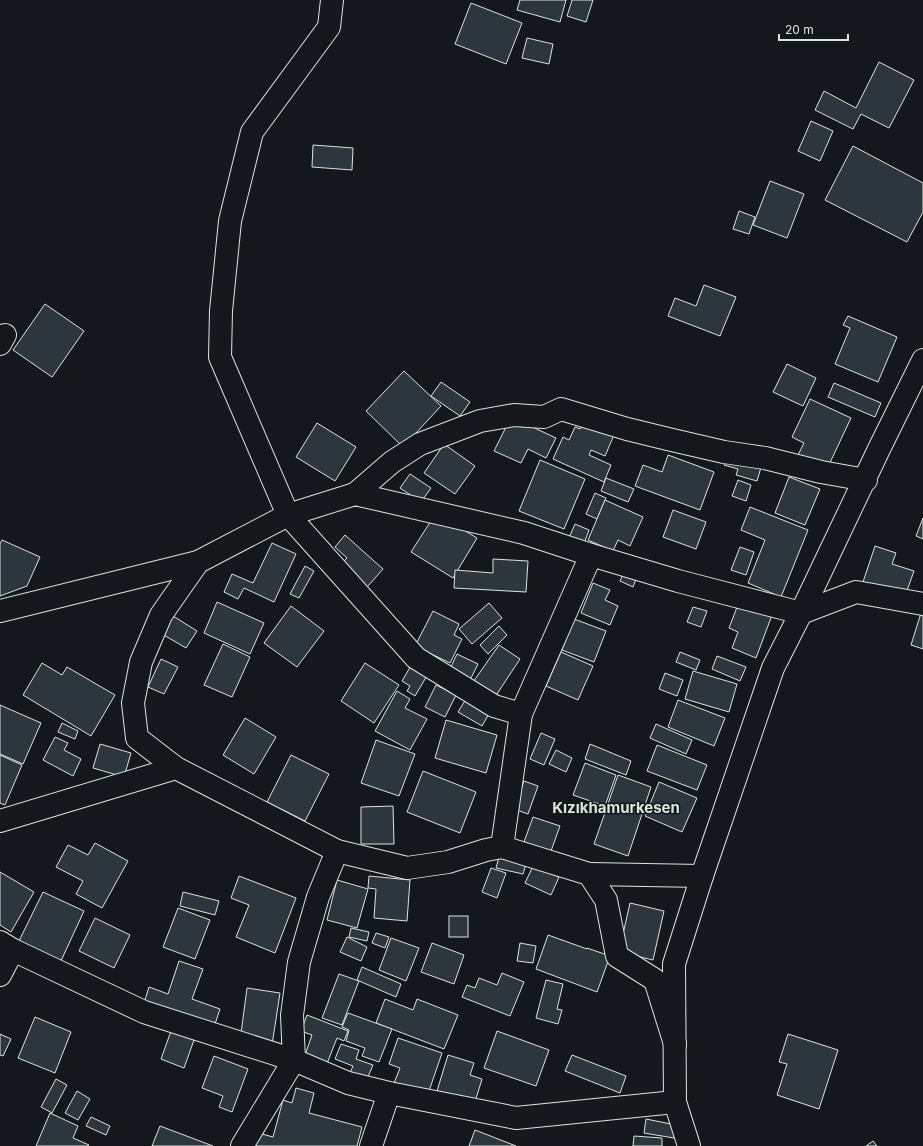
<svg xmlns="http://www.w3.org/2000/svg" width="923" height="1146" viewBox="0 0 923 1146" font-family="Inter,sans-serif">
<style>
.building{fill:#2c363c;stroke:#d8e6dc}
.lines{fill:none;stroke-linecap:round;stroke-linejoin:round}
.minor-casing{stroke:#d8e6dc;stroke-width:24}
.minor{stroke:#14181c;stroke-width:22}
.labels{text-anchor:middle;stroke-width:3;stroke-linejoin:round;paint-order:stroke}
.quarter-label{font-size:15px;font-weight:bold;fill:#d8e6dc;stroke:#14181c}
</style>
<rect width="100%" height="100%" fill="#14181c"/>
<!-- building -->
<g class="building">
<polygon points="520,0 566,0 560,22 517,10"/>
<polygon points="572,0 593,0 586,22 567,16"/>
<polygon points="471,3 522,23 506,64 455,44"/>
<polygon points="527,38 553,44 549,64 522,58"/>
<polygon points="879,62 914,80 889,128 861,114 853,129 815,110 824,91 856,108"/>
<polygon points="811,121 833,131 820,161 798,151"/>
<polygon points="313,145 353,148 352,170 312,167"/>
<polygon points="853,146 923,183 923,212 907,242 825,200"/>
<polygon points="770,181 804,194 787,238 753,225"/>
<polygon points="739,211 755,217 749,234 733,229"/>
<polygon points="704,285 736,297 720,336 668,316 675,298 696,306"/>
<polygon points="45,304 84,331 52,377 13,350"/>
<polygon points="848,316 897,337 878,382 835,364 850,328 843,325"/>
<polygon points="787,364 816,378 803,406 773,392"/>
<polygon points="404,371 441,406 403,447 366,411"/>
<polygon points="441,382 470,402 460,416 431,396"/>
<polygon points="834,383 881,403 875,417 828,397"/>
<polygon points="810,399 851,418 827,469 798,455 804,443 792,437"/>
<polygon points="511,417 556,438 546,458 528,449 521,463 494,451"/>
<polygon points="584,422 614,435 605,456 591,450 589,455 611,465 604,482 553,459 563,437 569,440 575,427 580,429"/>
<polygon points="317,423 356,447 335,481 296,457"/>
<polygon points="444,444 475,466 455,494 424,473"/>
<polygon points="727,454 762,464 757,481 736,475 738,469 724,465"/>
<polygon points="668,455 714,472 700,510 635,486 643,465 662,472"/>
<polygon points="540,460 585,479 564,529 519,511"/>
<polygon points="410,474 431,488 421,502 400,488"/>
<polygon points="789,477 820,489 805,525 775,513"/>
<polygon points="606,478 634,489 628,502 601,491"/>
<polygon points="738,480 751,485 746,501 732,496"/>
<polygon points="595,493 606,498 597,519 586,514"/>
<polygon points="605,500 643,517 630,546 618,540 613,551 588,540"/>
<polygon points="750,507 808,530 781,597 748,583 765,540 741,530"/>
<polygon points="673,510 706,522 696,549 663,537"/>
<polygon points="436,513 477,538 453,578 411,552"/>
<polygon points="923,518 923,539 916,536"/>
<polygon points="575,524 589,530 583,546 568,540"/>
<polygon points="345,535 383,569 360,595 334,571 347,558 335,547"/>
<polygon points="2,540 40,557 27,586 0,596 0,544"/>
<polygon points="272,543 296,554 274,602 244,588 238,599 224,592 232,574 253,583"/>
<polygon points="875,546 896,553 892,564 914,571 905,596 863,582"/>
<polygon points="740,547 754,552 746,575 731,570"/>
<polygon points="493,559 528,561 526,592 454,588 455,570 493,573"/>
<polygon points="305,566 314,571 299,598 290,594"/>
<polygon points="625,569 638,574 633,587 620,581"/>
<polygon points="593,583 610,590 605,600 618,606 610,625 581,613"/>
<polygon points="217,602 264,623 250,654 204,633"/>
<polygon points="739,602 772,615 756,658 732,648 738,632 729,628"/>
<polygon points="489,603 502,618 472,644 459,629"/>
<polygon points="291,606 324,631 297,667 264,643"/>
<polygon points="693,607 707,611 701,627 687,622"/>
<polygon points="433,611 459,624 454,635 462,639 450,663 415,646"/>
<polygon points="921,613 923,613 923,649 911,645"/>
<polygon points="173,616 197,631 186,648 162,634"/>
<polygon points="574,619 606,631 594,662 562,650"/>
<polygon points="499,626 507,635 488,654 480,645"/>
<polygon points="223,644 250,657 232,697 204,685"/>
<polygon points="499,645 520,659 493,700 471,685"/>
<polygon points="561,652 593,666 578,700 546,686"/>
<polygon points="680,652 700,660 696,670 676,662"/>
<polygon points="457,654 478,664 468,684 447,675"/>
<polygon points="717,656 746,667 740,681 712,669"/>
<polygon points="161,659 178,667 164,694 148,687"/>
<polygon points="42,663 62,675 67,667 115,695 91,736 23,695"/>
<polygon points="365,663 399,685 374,723 341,701"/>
<polygon points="412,664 428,674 415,696 407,691 410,686 402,681"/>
<polygon points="693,671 737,684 729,712 685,699"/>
<polygon points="665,673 683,680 677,696 659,689"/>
<polygon points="436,685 456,695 445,717 425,707"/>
<polygon points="397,691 410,699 405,708 427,719 410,750 375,731"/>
<polygon points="466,699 490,712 482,726 458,712"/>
<polygon points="678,700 725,718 714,746 668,727"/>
<polygon points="0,705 41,723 23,764 0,754"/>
<polygon points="245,718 276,737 254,774 223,755"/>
<polygon points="446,720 497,735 486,773 435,758"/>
<polygon points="62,723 78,731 75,739 58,732"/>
<polygon points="656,724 692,740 686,754 650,738"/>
<polygon points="541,733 555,739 544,765 530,759"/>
<polygon points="55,737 68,743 64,750 81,759 73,776 43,760"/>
<polygon points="376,740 415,754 399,796 361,783"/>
<polygon points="100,744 131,753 124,777 93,768"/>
<polygon points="590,744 631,761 626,775 585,759"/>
<polygon points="657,745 707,765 697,790 647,771"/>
<polygon points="556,750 572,758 566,772 549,764"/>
<polygon points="0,755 22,765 5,805 0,803"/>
<polygon points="291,755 329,774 305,821 267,802"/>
<polygon points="585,763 616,775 605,806 573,795"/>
<polygon points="423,771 476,792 460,833 407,812"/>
<polygon points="618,775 651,787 628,856 594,844"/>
<polygon points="524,781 538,786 528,814 514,809"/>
<polygon points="659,782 697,798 682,832 645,816"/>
<polygon points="393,806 394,844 361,844 361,807"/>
<polygon points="533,817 560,826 551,851 524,842"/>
<polygon points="95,843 128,861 102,908 76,894 83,881 56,867 68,845 88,855"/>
<polygon points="499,857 526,864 523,874 496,868"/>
<polygon points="533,866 559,877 551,895 525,883"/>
<polygon points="491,868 506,873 497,898 482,892"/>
<polygon points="0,872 34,892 11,932 0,925"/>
<polygon points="239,876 296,898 275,953 236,937 249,905 231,898"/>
<polygon points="369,876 410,880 407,921 374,918 376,889 368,888"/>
<polygon points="337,880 368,889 357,928 327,920"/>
<polygon points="43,892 84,911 60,963 18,943"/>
<polygon points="183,892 219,901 215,915 180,906"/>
<polygon points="630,903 664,911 653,960 619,952"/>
<polygon points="178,908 210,920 195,959 163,947"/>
<rect x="449" y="916" width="19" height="21"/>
<polygon points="95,918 130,935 114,968 79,951"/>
<polygon points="351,928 369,932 367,941 349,937"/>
<polygon points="376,933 389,937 385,948 372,943"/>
<polygon points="548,935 587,949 587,948 610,956 597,992 536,969"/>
<polygon points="347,937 367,947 361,961 340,952"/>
<polygon points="391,938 419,948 406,981 379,970"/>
<polygon points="432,943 464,955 454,984 421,972"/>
<polygon points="520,943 536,946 533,963 517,961"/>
<polygon points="179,961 203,969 192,999 220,1009 214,1027 144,1003 149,987 168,994"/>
<polygon points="362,967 401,984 396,997 357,980"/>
<polygon points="502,973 524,982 510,1016 462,997 467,985 475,988 479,978 497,985"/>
<polygon points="339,974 359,981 342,1025 322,1018"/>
<polygon points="546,980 563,984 557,1009 562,1010 558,1024 536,1018"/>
<polygon points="247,988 280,993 272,1045 240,1041"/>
<polygon points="385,999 413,1010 417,999 458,1015 444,1049 376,1023"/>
<polygon points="348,1013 392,1029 379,1062 362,1056 365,1048 346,1041 349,1030 342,1027"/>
<polygon points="307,1015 348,1031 344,1041 337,1038 326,1066 304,1058 312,1035 301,1031"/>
<polygon points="35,1017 71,1032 55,1073 18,1058"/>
<polygon points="171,1031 194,1040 184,1068 161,1059"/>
<polygon points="497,1031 549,1050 536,1086 484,1068"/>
<polygon points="0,1034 11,1039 3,1056 0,1055"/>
<polygon points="788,1034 838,1050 819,1109 777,1095 787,1064 779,1062"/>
<polygon points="398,1038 442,1053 428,1094 394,1083 400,1068 389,1064"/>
<polygon points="341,1044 359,1050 356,1059 373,1065 367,1079 350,1073 353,1066 335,1059"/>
<polygon points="448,1055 474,1063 470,1075 482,1079 475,1102 437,1091"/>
<polygon points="572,1055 626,1076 620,1093 565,1071"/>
<polygon points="214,1056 248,1069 232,1112 219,1107 223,1096 202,1088"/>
<polygon points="56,1079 67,1085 52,1113 41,1107"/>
<polygon points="296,1088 314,1093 309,1113 362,1127 357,1146 247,1146 251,1131 273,1137 283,1100 292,1103"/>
<polygon points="77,1091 90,1099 78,1120 65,1113"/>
<polygon points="50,1113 78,1126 73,1138 89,1145 88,1146 36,1146"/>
<polygon points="91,1117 110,1126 106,1135 86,1126"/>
<polygon points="646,1119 676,1125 674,1138 644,1133"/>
<polygon points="160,1126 213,1146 152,1146"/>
<polygon points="475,1130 516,1146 469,1146"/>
<polygon points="634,1136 662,1138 662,1146 633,1146"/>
<polygon points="873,1141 877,1146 866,1146"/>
</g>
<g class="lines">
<!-- minor casing -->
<g class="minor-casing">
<g id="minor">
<polyline points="332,0 329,27 252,132 230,221 221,311 220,357 288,515 416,658 494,706 521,714"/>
<polyline points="0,344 5,335"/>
<polyline points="355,494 392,462 420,444 480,421 514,415 544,417 561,409 627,429 672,440 724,452 765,458 821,472 866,480"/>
<polyline points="0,611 198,562"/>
<polyline points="0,821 176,768"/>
<polyline points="502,847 521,714 591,555"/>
<polyline points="589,874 702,876"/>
<polyline points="0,942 13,950 144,1012 294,1060 348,1083 389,1093 516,1118 675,1102"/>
<polyline points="0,975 13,950"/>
<polyline points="675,1044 655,980 617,956 606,900 589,874 502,847 486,850 448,862 407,868 337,851 176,768 137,738 133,703 141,662 161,615 198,562 288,515 355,494 524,533 591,555 678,581 801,613 856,592 923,604"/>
<polyline points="242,1146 294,1060 292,1015 299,962 318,897 337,851"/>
<polyline points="371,1146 389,1093"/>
<polyline points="689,1146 675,1102 674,964 702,876 773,668 801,613 879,449 923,360"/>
</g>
</g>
<!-- minor -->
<use href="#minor" class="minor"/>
</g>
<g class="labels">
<!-- quarter labels -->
<g class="quarter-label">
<text x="616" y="813">Kızıkhamurkesen</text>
</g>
</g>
<!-- scale -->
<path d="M779 34v6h69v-6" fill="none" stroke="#d8e6dc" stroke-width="2"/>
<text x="785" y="34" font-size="12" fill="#d8e6dc" stroke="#14181c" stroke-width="3" paint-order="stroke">20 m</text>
</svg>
